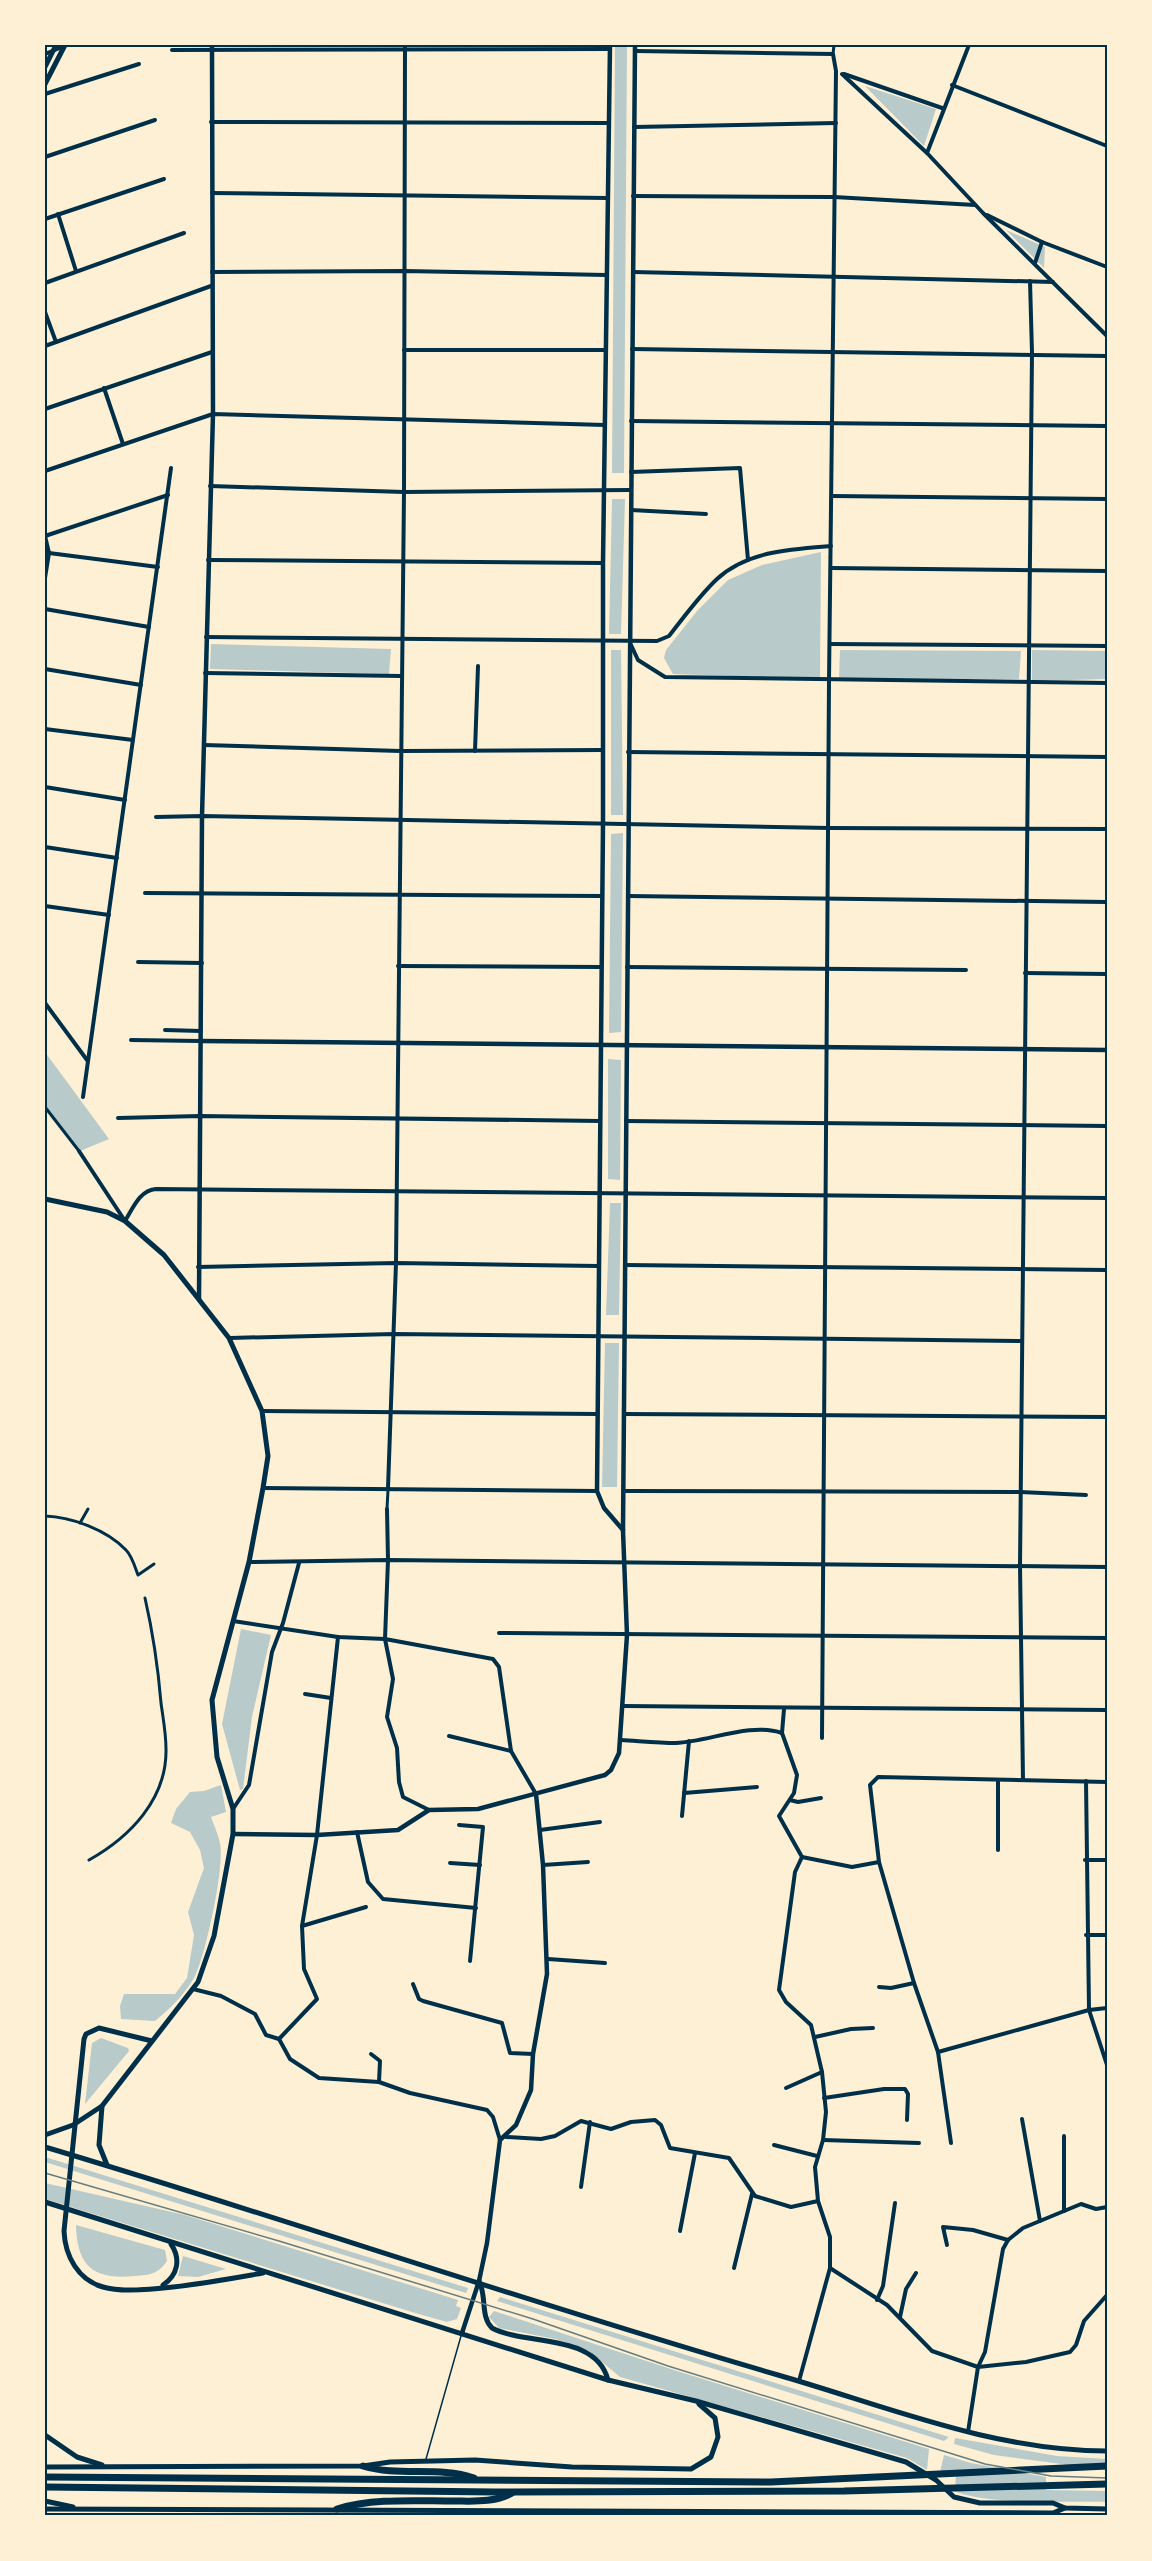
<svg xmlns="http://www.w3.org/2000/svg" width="1152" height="2561" viewBox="0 0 1152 2561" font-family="'DM Sans',sans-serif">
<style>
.green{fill:#b9caca}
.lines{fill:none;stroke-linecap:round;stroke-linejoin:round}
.service{stroke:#003049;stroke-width:1.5}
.pedestrian{stroke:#003049;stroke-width:3}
.minor{stroke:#003049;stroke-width:4}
.tertiary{stroke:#003049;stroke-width:4.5}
.secondary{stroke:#003049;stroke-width:5}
.motorway{stroke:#003049;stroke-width:7}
.tram{stroke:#657d81;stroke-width:1.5}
.neatline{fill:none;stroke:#003049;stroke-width:2}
</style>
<rect width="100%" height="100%" fill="#fdf0d5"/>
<!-- green -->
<g class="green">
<polygon points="615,45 627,45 624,473 612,473"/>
<polygon points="865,86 936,109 924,146"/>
<polygon points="1006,230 1045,247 1044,268"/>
<polygon points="612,499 625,499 621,634 609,634"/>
<polygon points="821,552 820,679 673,674 664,658 666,650 697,611 728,580 762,565"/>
<polygon points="211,644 391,649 389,674 210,669"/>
<polygon points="611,650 621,650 623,815 611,815"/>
<polygon points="840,650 1021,651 1019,679 839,679"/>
<polygon points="1032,650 1107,651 1107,679 1032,681"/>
<polygon points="623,833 621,1032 609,1033 611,834"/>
<polygon points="45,1052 109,1139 80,1151 45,1105"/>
<polygon points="608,1059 621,1060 620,1180 608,1179"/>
<polygon points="610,1203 621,1203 619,1315 606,1315"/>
<polygon points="605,1343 619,1343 617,1487 602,1487"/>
<polygon points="241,1629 271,1635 252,1717 243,1789 240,1790 222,1724"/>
<path d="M 221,1785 L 226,1812 L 211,1817 C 214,1825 218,1834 220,1843 C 225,1866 206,1954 195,1976 C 186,1993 170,2009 155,2021 L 121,2019 L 120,2006 L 124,1994 L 175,1994 L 187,1978 L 194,1935 L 188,1912 L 204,1868 L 200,1850 L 190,1832 L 171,1823 L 176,1809 L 190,1792 L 204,1791 Z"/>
<polygon points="101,2038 128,2048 129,2051 85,2104 92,2043"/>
<polygon points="45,2157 468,2288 466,2293 45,2162"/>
<polygon points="45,2183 185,2215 458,2300 456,2306 461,2308 457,2319 447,2322 415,2313 45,2199"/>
<path d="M 76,2225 L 165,2250 L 167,2261 C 158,2274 150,2275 135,2276 C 94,2280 77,2267 76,2225 Z"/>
<polygon points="183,2256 226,2269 198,2277 178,2276"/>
<polygon points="500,2297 949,2437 944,2441 497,2301"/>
<polygon points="494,2311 677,2371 929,2449 927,2470 907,2458 620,2377 589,2351 555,2339 499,2328 489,2317"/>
<polygon points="955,2438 1057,2456 1107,2459 1107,2470 994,2455 954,2444"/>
<path d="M 944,2455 L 971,2463 L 1046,2477 L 1046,2490 L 1107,2491 L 1107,2502 C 1071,2501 983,2505 955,2491 L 956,2474 L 940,2472 Z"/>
</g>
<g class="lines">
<!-- service -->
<polyline class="service" points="426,2459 461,2336"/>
<!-- pedestrian -->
<g class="pedestrian">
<polyline points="833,54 834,45"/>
<polyline points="45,1107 79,1151"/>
<polyline points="387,1509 388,1490"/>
<path d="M 45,1516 C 72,1517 107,1530 126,1550 C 132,1556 135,1567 138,1575 L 154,1564"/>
<polyline points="80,1523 88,1509"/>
<path d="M 89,1860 C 130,1837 167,1799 166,1749 C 166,1733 163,1718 161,1703 C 158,1667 153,1633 145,1598"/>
</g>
<!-- minor -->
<g class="minor">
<polyline points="172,50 610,49"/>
<polyline points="635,51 833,54 836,71 829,681 822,1738"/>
<polyline points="45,54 62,47"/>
<polyline points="842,74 927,153 983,213 1107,336"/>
<polyline points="844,74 942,108"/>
<polyline points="952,85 1107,146"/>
<polyline points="45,94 139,64"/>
<polyline points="211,122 608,123"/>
<polyline points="634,127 836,123"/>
<polyline points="927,153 969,45"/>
<polyline points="45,157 155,120"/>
<polyline points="212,193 607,198"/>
<polyline points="633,196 834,197 975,205"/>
<polyline points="58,214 76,271"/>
<polyline points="987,215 1042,242 1107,267"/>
<polyline points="45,219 164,179"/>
<polyline points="1035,263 1042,242"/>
<polyline points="212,272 404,271 606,275"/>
<polyline points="633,272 1053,282"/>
<polyline points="45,283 184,233"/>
<polyline points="45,312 56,342"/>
<polyline points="45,346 211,286"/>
<polyline points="632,349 1107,356"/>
<polyline points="404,350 606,350"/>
<polyline points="104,388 123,444"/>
<polyline points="45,409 212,352"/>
<polyline points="631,421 1107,426"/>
<polyline points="45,471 213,414 605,425"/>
<polyline points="631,472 740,468 748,560"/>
<polyline points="210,486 404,492 630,490"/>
<polyline points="832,496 1107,499"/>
<polyline points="631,510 706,514"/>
<polyline points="45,536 168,495"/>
<polyline points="49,553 158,567"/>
<polyline points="208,560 603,563"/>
<polyline points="831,568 1107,571"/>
<polyline points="45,578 49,553 45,536"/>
<polyline points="45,609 149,627"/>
<path d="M 206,637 L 657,641 L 669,636 C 684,617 699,596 717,579 C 747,551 792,549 831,546"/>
<polyline points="830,644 1107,646"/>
<polyline points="631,645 638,660 665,677 1107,683"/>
<polyline points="45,669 141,685"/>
<polyline points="205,673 401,676"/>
<polyline points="45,729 133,740"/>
<polyline points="204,745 400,751 603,750"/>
<polyline points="475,751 478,666"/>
<polyline points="628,752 1107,757"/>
<polyline points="45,787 125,800"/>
<polyline points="156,817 202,816 829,828 1107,829"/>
<polyline points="45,847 117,858"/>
<polyline points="145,893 602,896"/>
<polyline points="628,896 1107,902"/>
<polyline points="45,906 109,915"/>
<polyline points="138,962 202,963"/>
<polyline points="398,966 601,967"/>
<polyline points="627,967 966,970"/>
<polyline points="1025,973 1107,974"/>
<polyline points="45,1003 87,1060"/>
<polyline points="165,1030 201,1031"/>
<polyline points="131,1040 200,1041"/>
<polyline points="83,1097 171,468"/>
<polyline points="118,1118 200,1116 600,1121"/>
<polyline points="626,1121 1107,1126"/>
<path d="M 79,1151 L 125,1221 C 133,1208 140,1190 156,1189 L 1107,1198"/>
<polyline points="625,1265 1107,1270"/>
<polyline points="198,1267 396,1263 598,1266"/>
<polyline points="230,1338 394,1334 1022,1341"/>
<polyline points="262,1411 597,1414"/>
<polyline points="624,1414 1107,1417"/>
<polyline points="263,1488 597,1491"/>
<polyline points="388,1488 396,1263 404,492 405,45"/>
<polyline points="624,1491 1020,1492 1086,1495"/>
<polyline points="387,1509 388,1560 385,1639 393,1679 387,1717 397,1748 399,1782 403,1797 429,1810"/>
<polyline points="249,1562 388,1560 1107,1567"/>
<polyline points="233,1621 338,1637 385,1639 493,1659 499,1667 511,1751 536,1794"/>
<polyline points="499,1633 1107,1638"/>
<polyline points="305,1694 331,1698"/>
<polyline points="623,1706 1107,1710"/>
<polyline points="782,1733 797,1775 794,1793 779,1816 802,1857 795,1872 779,1990 786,2002 811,2025 822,2072 826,2112 823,2140 815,2167 818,2201 830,2237 830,2268 799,2381"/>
<polyline points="782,1733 784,1709"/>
<polyline points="449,1736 511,1751"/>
<path d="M 621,1740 C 639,1741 658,1743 676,1743 C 708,1742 750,1722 782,1733"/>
<polyline points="1023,1780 1020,1566 1032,353 1030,281"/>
<polyline points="1086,1781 1089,2010 1107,2065"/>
<polyline points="684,1793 757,1787"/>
<polyline points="790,1800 798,1802 821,1798"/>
<polyline points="233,1809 249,1785 272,1652 283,1623 299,1563"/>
<polyline points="682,1816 689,1741"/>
<polyline points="459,1825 483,1827 470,1961"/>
<polyline points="540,1830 600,1822"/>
<polyline points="357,1832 368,1882 383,1899 476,1908"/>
<polyline points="998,1850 998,1780"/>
<polyline points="802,1857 852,1867 879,1862"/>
<polyline points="1085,1860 1107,1860"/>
<polyline points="450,1863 480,1865"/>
<polyline points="543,1865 588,1862"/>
<polyline points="302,1926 366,1907"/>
<polyline points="1086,1935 1107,1935"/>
<polyline points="548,1959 605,1963"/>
<polyline points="413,1984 419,1999 423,2001 502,2023 510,2053 533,2054"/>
<polyline points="879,1987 891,1988 914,1983"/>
<polyline points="193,1989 221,1996 255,2014 266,2035 279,2039 290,2059 319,2078 379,2082 410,2093 487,2110 493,2117 500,2140"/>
<polyline points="815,2037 851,2029 873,2028"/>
<polyline points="279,2039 317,1999 304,1969 302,1926 317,1835 338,1637"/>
<polyline points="938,2052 1089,2010 1107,2008"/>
<polyline points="371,2054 380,2061 379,2082"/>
<polyline points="786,2088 822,2072"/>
<polyline points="824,2098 884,2089 905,2089 908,2094 907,2120"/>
<polyline points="1022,2119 1040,2221"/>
<polyline points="1064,2136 1064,2211"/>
<polyline points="506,2137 541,2139 555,2136 581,2121 611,2129 631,2122 655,2120 661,2125 670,2148 729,2158 755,2196 791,2207 818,2201"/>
<polyline points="823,2140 919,2143"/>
<polyline points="951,2143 938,2052 914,1983 879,1862 870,1785 878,1777 1107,1782"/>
<polyline points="774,2145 817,2156"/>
<polyline points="581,2187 590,2122"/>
<polyline points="680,2231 695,2153"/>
<polyline points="947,2245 943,2227 973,2230 1008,2240"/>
<polyline points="734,2268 752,2194"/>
<polyline points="830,2268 887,2305 932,2351 978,2367 1026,2362 1070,2352 1076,2345 1084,2321 1107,2295"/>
<polyline points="877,2300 883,2286 895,2203"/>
<polyline points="900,2317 906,2289 916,2273"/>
<polyline points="968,2432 978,2367 985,2352 1003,2249 1008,2240 1023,2228 1081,2204 1096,2209 1107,2207"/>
</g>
<!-- tertiary -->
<g class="tertiary">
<polyline points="610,45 603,563 603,823 597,1491 604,1508 623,1530"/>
<polyline points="200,1041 1107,1050"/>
<polyline points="199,1299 202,816 213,414 212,45"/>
<polyline points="233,1834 317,1835 398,1830 429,1810 478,1809 605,1775 611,1770 619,1753 627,1635 623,1531 635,45"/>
<polyline points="462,2333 479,2281 487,2243 500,2140 516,2125 531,2090 533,2054 547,1974 543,1865 536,1794"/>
</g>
<!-- secondary -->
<g class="secondary">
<polyline points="45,67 56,45"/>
<polyline points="45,84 65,45"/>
<polyline points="45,1199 107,1212 125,1221 164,1255 229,1338 262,1411 268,1456 263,1488 249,1562 212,1700 217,1757 233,1809 233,1834 214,1936 198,1982 102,2106 73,2125 45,2135"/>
<path d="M 152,2041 L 99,2028 L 86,2034 L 84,2039 L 64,2231 C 65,2256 78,2280 103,2287 C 135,2297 228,2279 263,2273"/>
<polyline points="102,2106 99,2145 107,2165"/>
<path d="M 45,2147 C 290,2220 532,2304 778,2375 C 886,2406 993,2451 1107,2451"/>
<polyline points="45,2202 608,2380 696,2401 906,2462 936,2480 954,2497 980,2503 1053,2503 1065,2508 1107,2509"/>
<path d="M 479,2281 C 487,2296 480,2316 492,2328 C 526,2346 596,2333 608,2380"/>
<path d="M 163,2285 C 178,2275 181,2259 171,2244"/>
<polyline points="45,2435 77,2457 102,2465"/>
<polyline points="45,2467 363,2466 390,2462 475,2460 572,2467 691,2469 711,2457 718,2437 715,2418 699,2404"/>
<polyline points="45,2501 73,2507"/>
<polyline points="45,2509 1053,2513 1065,2508"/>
</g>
<!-- motorway -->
<g class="motorway">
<path d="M 363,2466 C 399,2477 438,2466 474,2478"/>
<polyline points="45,2477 771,2482 1107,2466"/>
<polyline points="45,2487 495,2492 844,2491 1107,2484"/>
<path d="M 337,2509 C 373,2498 415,2501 453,2501 C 473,2501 494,2503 512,2493"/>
</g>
<!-- tram -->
<polyline class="tram" points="45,2173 279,2241 533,2319 668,2366 985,2464 1051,2476 1107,2478"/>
</g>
<!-- border -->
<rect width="1152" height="2561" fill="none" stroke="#fdf0d5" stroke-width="93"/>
<rect x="46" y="46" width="1060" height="2468" class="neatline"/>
</svg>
